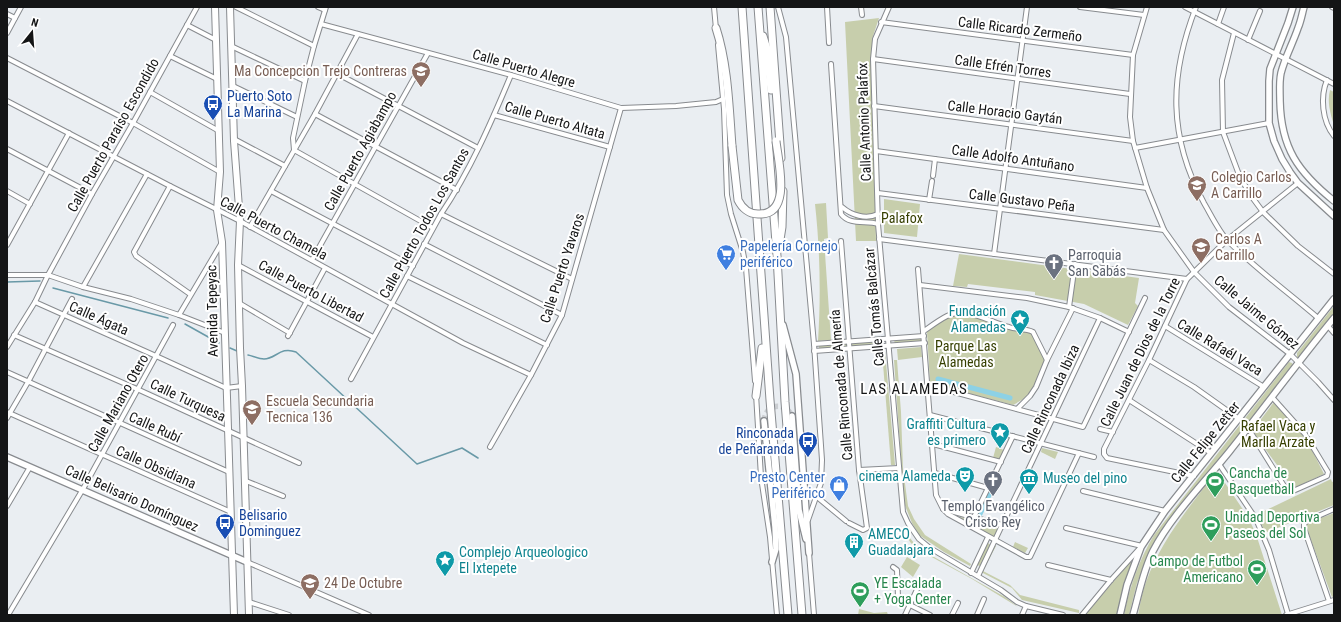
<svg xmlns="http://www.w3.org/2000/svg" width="1341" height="622" viewBox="0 0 1341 622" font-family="'Roboto Condensed',sans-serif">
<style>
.green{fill:#c7ceac}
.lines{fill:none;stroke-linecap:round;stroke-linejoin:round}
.stream{stroke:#6999a7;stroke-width:1.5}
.canal{stroke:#8dd1e5;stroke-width:5}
.secondary-tunnel{stroke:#cacdd1;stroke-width:5.5;stroke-dasharray:5.5 3;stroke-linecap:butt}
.street-casing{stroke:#888b8f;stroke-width:6}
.secondary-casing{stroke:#888b8f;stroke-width:8}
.primary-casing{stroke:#888b8f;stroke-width:8}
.highway-casing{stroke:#888b8f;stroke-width:9}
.street{stroke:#fff;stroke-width:4}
.secondary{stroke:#fff;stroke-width:5.5}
.primary{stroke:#fff;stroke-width:6}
.highway{stroke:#fff;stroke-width:7}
.highway-bridge-casing{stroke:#888b8f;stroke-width:9;stroke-linecap:butt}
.highway-bridge{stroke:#fff;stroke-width:7}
.labels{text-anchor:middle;stroke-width:4;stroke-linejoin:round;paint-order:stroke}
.street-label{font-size:14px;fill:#141516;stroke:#fff}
.education-label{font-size:14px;fill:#785e54;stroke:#fff;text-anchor:start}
.transit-label{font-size:14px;fill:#164399;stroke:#fff;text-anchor:start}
.park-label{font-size:14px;fill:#363f00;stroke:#fff}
.shop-label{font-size:14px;fill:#366cbe;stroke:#fff;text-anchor:start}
.worship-label{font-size:14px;fill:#5b616d;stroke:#fff;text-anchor:start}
.culture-label{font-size:14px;fill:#0d838f;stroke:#fff;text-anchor:end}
.leisure-label{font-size:14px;fill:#27864d;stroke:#fff;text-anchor:start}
.neighbourhood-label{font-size:15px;letter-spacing:1px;fill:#141516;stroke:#fff}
</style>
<rect width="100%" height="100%" fill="#eaeef2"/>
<!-- green -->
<g class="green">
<polygon points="879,18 872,39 876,241 856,241 845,22"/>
<path d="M 1330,90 L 1334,92 L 1334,125 C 1330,113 1327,102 1330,90 Z"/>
<polygon points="884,199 920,204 917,237 884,233"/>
<path d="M 826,203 L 828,238 L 824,239 L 831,340 L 818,341 C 821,296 820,249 815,204 Z"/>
<polygon points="959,254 1139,278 1135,303 1138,306 1128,325 1084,304 1035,295 1035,292 968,284 967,287 953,286"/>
<polygon points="1334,306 1334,314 1300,357 1297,357 1297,353"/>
<path d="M 961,313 L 1031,332 L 1047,360 C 1042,372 1038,385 1029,394 C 1025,399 1018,402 1013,405 L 930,383 L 927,332 L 946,318 Z"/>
<polygon points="922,338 922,342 895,344 894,340"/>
<polygon points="881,341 881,345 851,348 850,343"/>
<polygon points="847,344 847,348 819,350 819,346"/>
<polygon points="921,347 922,357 898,360 897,349"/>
<polygon points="882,351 885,351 895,465 891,465"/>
<polygon points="894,360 897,360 901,412 903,469 908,506 914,519 925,535 971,564 970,566 944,552 919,535 912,523 904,503"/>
<path d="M 1289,362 L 1292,363 L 1293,366 L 1171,521 L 1146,561 L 1137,583 L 1129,615 L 1124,615 C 1130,586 1139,560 1154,535 Z"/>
<polygon points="1274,402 1293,422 1309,444 1324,474 1292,489 1280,469 1252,431"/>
<polygon points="996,447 1004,450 999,460 993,458"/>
<polygon points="1042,448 1058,452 1055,459 1041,452"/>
<path d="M 1217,471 L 1248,517 L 1256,534 L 1282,615 L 1138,615 C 1140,604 1142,593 1146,582 C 1161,540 1190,506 1217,471 Z"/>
<polygon points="1331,479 1332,482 1334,481 1334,505 1265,533 1258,514"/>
<polygon points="1334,513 1334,596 1332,597 1305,524"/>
<polygon points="955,516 996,524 998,525 998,531 993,539"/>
<polygon points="905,532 914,543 927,553 1005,597 1018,607 972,579 917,549 910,542"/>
<polygon points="1015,542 1028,548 1025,553 1013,547"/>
<polygon points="988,543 991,545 980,566 977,565"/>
<polygon points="994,545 996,546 983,571 1010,585 1020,595 1079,610 1079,613 1022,600 1012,588 981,572"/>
<polygon points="907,557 920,565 913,577 901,567"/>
<polygon points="1130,562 1132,563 1118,615 1086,614"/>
<polygon points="859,609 874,613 887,612 888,615 858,615"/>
</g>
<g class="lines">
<!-- stream -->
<g class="stream">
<polyline points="7,282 40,281"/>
<polyline points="53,288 168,318"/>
<polyline points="185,324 219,343"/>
<polyline points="230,348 237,351"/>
<path d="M 248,355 C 253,356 259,359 264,359 C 276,359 280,346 296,352 L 417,464 L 462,448 L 478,458"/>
</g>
<!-- canal -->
<g class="canal">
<polyline points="938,379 1010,398"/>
<polyline points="980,514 992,489"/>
</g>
<!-- secondary-tunnel -->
<path class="secondary-tunnel" d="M 764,421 C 765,404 785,401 792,416"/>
<!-- street casing -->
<g class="street-casing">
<g id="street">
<polyline points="236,7 314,46"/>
<polyline points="318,7 325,10"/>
<polyline points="326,7 314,46 305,81 293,138 294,150 433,228"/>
<polyline points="714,7 716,29"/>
<polyline points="778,7 786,37 814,344 822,460 821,483 808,520"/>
<polyline points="827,7 829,43"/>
<polyline points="861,7 862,15"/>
<polyline points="889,7 875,39 873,59 878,224 903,512 908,523 919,539 930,548 1001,590 1017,602 1026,606 1063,615"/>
<polyline points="1080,7 1144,15"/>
<polyline points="1147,7 1133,55 1130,117 1133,141 1147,188 1164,230 1194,272 1229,307 1290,354 1318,382 1334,400"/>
<polyline points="1185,7 1334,84"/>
<path d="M 1196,7 C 1169,76 1168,137 1204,203 C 1211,215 1219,232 1228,241 C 1256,269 1289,293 1318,318"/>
<polyline points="1332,7 1334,8"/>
<polyline points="7,14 15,18"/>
<polyline points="881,22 1133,55"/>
<polyline points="321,24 511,75 621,108 676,106 716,102 723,99"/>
<polyline points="1218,24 1224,7"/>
<polyline points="187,25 216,40"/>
<polyline points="7,33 21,7"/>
<polyline points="1234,33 1222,80 1223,132 1238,172 1249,193 1263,212 1298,246 1334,274"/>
<polyline points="1248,40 1260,11"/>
<polyline points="718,45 724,109 727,195 731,214 743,252 746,268 755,381"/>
<polyline points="231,46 305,81"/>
<polyline points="170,56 217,79"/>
<polyline points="7,58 133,123 220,172"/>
<polyline points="873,59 1130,94"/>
<path d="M 831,64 L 841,214 C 850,226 866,220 878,224"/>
<polyline points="336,73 478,148"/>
<path d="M 1327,80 C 1320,97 1322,121 1334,136"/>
<polyline points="233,86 297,117"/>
<polyline points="150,92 219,131"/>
<polyline points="7,101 170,186 240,221 463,343 531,375"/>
<polyline points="874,106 1133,141"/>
<polyline points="315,114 457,190"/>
<polyline points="494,115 610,147"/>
<polyline points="234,139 285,166"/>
<polyline points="1135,148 1269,123"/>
<polyline points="7,149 92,194"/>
<polyline points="876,151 1147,188"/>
<polyline points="933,176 935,159"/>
<polyline points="170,186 134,252 136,256 190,294"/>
<polyline points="7,191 30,204"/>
<polyline points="271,191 413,266"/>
<polyline points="878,193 1164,230"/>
<polyline points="929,200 932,181"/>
<path d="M 842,207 C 851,215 866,220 878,214"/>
<polyline points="441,214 572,279"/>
<polyline points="250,227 315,114 358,34"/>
<polyline points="879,239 1187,279"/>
<polyline points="841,241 859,470 867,528 863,530 849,523"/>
<polyline points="424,244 562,315"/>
<polyline points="7,245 69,133"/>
<polyline points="994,254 1027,7"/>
<polyline points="312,260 428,53"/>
<polyline points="238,265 373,337"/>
<polyline points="918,269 936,495 943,509 948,514 1026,557 1030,557 1079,453"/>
<polyline points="7,275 48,275 83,287 131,299 179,315 225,333"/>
<polyline points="407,276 547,345"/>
<polyline points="920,285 1027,298 1069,307 1100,318 1129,332"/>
<polyline points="83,287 147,174"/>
<polyline points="35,302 156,356 226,388 242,386"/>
<polyline points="239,303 290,333"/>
<polyline points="1069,307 1075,264"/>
<polyline points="179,315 221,244"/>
<polyline points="1165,326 1264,387"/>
<polyline points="1328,326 1334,333"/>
<path d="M 924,331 C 931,326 939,320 947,316 C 967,306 989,322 1009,327 C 1017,330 1025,328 1033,332 L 1047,360"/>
<polyline points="14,335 137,389 299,463"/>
<polyline points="288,336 325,268"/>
<polyline points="814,344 924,336"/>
<polyline points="7,347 35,302 48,275 92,194 133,123 197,7"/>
<polyline points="814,351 925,343"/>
<polyline points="1149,360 1194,387 1239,419"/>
<polyline points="7,372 229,472"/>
<path d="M 351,379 L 441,214 C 470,171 491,123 511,75"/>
<polyline points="928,385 1083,427 1145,298"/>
<polyline points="756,394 761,477 770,537 777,615"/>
<polyline points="1129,400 1211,453"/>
<polyline points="1017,409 1030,396 1036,387 1047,360 1073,308"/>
<polyline points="7,412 231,512"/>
<polyline points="930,415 1094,457"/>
<polyline points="7,418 28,382 72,299"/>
<polyline points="1248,428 1286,489 1289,491 1293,491 1327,476 1328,472 1305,434 1272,397"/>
<polyline points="1100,429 1113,432"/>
<polyline points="933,444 1001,462"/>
<polyline points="490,447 531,375 562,315 621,108"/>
<polyline points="1219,464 1256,519 1269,550 1288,614"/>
<polyline points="859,470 899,468"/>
<polyline points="935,473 988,488"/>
<polyline points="1194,476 1107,458 1104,454 1104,449 1149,360 1187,279 1227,240 1298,183"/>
<polyline points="246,481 283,496"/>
<polyline points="1083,491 1165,511"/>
<polyline points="817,497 846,521"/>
<polyline points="7,506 30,467"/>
<polyline points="943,509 1002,525"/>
<polyline points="974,517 1013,436"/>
<polyline points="1066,528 1142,546"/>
<polyline points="809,553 814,615"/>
<polyline points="247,562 369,615"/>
<polyline points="1048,565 1111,580"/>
<polyline points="893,567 897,570 898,597 900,600 930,615"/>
<polyline points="971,573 988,537"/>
<polyline points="978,576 1100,318"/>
<polyline points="1329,601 1304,528 1304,524 1307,521 1334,509"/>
<polyline points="249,602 289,615"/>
<polyline points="8,615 83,489 173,325"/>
<polyline points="905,615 920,583"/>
<polyline points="952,615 958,603"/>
<polyline points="977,615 984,599"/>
<polyline points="1022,615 1026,606"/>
<polyline points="1082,615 1111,580 1139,549"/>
<polyline points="1286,615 1334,600"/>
</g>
</g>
<!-- secondary casing -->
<g class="secondary-casing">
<g id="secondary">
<polyline points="1293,7 1288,23 1270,69 1269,81 1269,123 1274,141 1282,159 1290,172 1298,183 1334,216"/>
<path d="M 1304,7 C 1302,14 1301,21 1298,28 C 1293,43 1285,57 1281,73 C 1279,82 1280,92 1280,101 C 1281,148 1298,172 1334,201"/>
<polyline points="783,325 796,374 809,553"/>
<polyline points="792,416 799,510 806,539"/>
<polyline points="764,421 775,527 776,549 772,562"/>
<polyline points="7,457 247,562"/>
<polyline points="1120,615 1127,585 1141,547 1165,511 1334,299"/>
<path d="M 1133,615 C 1139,594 1143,571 1153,551 C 1171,516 1204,483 1229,452 C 1264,408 1298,362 1334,318"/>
</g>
</g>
<!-- primary casing -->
<g class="primary-casing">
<g id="primary">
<polyline points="215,7 220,172 217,210 222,242 234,615"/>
<polyline points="230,7 234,141 240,221 238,265 240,348 242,386 249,615"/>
</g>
</g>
<!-- highway casing -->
<g class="highway-casing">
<g id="highway">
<polyline points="742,7 770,400 788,615"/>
<polyline points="758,7 777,256 785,402 802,615"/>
<polyline points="770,7 781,158"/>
<path d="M 716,28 C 728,65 729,107 732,146"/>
<polyline points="763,36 767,49 771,90"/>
<polyline points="779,246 782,227 783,191"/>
<polyline points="756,396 762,348"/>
</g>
</g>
<!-- street -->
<use href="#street" class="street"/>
<!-- secondary -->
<use href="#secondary" class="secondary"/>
<!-- primary -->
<use href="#primary" class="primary"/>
<!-- highway -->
<use href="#highway" class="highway"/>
<!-- highway-bridge casing -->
<g class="highway-bridge-casing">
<path id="highway-bridge" d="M 732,146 L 738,200 C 742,208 749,214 758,214 C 793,216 778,161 776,141"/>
</g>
<!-- highway-bridge -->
<use href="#highway-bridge" class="highway-bridge"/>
</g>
<!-- icons -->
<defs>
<g id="school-pin" transform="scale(1)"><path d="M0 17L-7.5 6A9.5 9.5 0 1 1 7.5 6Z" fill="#8d6e63" stroke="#fff"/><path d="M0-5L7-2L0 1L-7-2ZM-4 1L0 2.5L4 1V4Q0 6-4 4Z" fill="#fff"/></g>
<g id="bus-pin" transform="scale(1)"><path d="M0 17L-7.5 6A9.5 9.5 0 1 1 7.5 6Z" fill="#1a4fb4" stroke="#fff"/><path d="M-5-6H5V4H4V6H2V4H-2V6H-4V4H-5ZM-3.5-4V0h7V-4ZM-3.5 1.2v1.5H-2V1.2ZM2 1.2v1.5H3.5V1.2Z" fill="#fff"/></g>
<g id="supermarket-pin" transform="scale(1)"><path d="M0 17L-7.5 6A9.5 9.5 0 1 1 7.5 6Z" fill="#3f7fe0" stroke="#fff"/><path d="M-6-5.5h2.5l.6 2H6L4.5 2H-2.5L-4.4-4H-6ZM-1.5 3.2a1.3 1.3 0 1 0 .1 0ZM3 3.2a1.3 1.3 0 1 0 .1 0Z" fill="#fff"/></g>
<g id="church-pin" transform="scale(1)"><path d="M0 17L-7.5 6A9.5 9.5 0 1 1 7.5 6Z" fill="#6b7280" stroke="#fff"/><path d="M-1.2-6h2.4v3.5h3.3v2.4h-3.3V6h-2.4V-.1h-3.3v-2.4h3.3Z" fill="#fff"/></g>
<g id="sight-pin" transform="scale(1)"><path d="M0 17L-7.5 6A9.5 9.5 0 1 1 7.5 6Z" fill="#0f9aa8" stroke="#fff"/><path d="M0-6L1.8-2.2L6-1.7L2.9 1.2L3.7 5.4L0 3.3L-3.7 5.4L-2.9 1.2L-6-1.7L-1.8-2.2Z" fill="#fff"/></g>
<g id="theatre-pin" transform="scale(1)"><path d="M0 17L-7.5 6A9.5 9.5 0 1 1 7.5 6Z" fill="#0f9aa8" stroke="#fff"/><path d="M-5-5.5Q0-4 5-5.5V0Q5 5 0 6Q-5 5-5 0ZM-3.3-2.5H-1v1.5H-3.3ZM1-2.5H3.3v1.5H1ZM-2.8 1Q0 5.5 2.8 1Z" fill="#fff"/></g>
<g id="museum-pin" transform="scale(1)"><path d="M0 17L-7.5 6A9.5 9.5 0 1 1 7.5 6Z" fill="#0f9aa8" stroke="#fff"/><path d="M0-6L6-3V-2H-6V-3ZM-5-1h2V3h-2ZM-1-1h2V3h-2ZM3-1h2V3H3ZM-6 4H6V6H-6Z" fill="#fff"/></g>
<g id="stadium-pin" transform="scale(1)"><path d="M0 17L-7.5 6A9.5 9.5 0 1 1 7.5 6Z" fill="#2e9e5b" stroke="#fff"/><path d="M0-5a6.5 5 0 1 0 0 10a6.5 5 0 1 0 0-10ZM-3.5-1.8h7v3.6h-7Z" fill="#fff"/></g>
<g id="shop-pin" transform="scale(1)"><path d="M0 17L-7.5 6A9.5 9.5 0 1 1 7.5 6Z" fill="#3f7fe0" stroke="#fff"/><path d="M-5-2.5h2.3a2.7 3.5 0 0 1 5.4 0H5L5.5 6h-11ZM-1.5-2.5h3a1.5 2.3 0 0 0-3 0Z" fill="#fff"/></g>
<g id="building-pin" transform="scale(1)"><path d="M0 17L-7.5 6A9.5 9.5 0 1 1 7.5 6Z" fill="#0f9aa8" stroke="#fff"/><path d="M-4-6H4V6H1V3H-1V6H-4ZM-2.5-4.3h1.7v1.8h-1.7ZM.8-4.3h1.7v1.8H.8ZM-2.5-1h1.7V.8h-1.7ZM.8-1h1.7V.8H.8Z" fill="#fff"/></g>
</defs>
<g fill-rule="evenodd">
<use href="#school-pin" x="421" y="71"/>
<use href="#bus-pin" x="213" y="104"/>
<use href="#school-pin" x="1197" y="185"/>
<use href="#school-pin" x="1201" y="247"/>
<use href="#supermarket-pin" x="726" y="254"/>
<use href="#church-pin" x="1054" y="263"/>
<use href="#sight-pin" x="1020" y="319"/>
<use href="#school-pin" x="252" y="409"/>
<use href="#sight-pin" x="1000" y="432"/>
<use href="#bus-pin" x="808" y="441"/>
<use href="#theatre-pin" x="965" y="476"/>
<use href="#museum-pin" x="1029" y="478"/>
<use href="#church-pin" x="993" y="480"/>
<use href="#stadium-pin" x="1215" y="481"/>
<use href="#shop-pin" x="839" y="485"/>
<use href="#bus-pin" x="225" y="523"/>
<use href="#stadium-pin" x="1211" y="525"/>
<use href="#building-pin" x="854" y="542"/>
<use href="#sight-pin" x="445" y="560"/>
<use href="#stadium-pin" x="1257" y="569"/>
<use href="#school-pin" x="310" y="583"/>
<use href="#stadium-pin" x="860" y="591"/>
</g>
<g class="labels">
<!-- street labels -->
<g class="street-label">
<text transform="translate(1020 29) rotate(7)" y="5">Calle Ricardo Zermeño</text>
<text transform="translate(1003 66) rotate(8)" y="5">Calle Efrén Torres</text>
<text transform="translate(524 68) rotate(16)" y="5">Calle Puerto Alegre</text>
<text transform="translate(1005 112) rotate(7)" y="5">Calle Horacio Gaytán</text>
<text transform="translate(555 120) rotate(16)" y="5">Calle Puerto Altata</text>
<text transform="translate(864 122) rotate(-92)" y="5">Calle Antonio Palafox</text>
<text transform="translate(113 135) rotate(-61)" y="5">Calle Puerto Paraíso Escondido</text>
<text transform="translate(360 151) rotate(-61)" y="5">Calle Puerto Agiabampo</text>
<text transform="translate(1013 158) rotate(8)" y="5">Calle Adolfo Antuñano</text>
<text transform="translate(1022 200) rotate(7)" y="5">Calle Gustavo Peña</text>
<text transform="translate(424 223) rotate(-61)" y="5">Calle Puerto Todos Los Santos</text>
<text transform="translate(274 228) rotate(28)" y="5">Calle Puerto Chamela</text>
<text transform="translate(562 268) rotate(-72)" y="5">Calle Puerto Yavaros</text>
<text transform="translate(311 291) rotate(28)" y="5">Calle Puerto Libertad</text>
<text transform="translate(874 307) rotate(-95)" y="5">Calle Tomás Balcázar</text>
<text transform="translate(212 311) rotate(-91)" y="5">Avenida Tepeyac</text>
<text transform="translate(1257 312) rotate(40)" y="5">Calle Jaime Gómez</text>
<text transform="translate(99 318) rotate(24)" y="5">Calle Ágata</text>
<text transform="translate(1220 347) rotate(31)" y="5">Calle Rafaél Vaca</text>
<text transform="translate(1140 352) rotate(-64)" y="5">Calle Juan de Dios de la Torre</text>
<text transform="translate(841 385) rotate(-95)" y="5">Calle Rinconada de Almería</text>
<text transform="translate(1050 399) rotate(-65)" y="5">Calle Rinconada Ibiza</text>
<text transform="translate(188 400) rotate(25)" y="5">Calle Turquesa</text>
<text transform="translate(118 403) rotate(-61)" y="5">Calle Mariano Otero</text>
<text transform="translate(155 427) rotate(24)" y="5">Calle Rubí</text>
<text transform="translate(1205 442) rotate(-51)" y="5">Calle Felipe Zetter</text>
<text transform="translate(156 467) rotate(24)" y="5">Calle Obsidiana</text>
<text transform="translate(132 498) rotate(24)" y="5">Calle Belisario Domínguez</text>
</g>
<!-- education labels -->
<g class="education-label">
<text x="407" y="76" text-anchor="end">Ma Concepcion Trejo Contreras</text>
<text x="1211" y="182">Colegio Carlos<tspan x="1211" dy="16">A Carrillo</tspan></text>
<text x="1215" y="244">Carlos A<tspan x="1215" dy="16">Carrillo</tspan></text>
<text x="266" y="406">Escuela Secundaria<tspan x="266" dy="16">Tecnica 136</tspan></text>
<text x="324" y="588">24 De Octubre</text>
</g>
<!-- transit labels -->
<g class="transit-label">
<text x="227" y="101">Puerto Soto<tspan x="227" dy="16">La Marina</tspan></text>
<text x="794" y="438" text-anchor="end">Rinconada<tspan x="794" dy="16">de Peñaranda</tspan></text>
<text x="239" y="520">Belisario<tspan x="239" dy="16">Dominguez</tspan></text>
</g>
<!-- park labels -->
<g class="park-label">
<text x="902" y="223">Palafox</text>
<text x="966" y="351">Parque Las<tspan x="966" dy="16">Alamedas</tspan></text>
<text x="1278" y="431">Rafael Vaca y<tspan x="1278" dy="16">Marlla Arzate</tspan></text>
</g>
<!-- shop labels -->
<g class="shop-label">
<text x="740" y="251">Papelería Cornejo<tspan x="740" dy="16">periférico</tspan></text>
<text x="825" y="482" text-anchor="end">Presto Center<tspan x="825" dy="16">Periférico</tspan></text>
</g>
<!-- worship labels -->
<g class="worship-label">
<text x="1068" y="260">Parroquia<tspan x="1068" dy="16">San Sabás</tspan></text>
<text x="993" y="511" text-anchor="middle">Templo Evangélico<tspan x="993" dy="16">Cristo Rey</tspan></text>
</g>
<!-- culture labels -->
<g class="culture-label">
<text x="1006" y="316">Fundación<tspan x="1006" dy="16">Alamedas</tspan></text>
<text x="986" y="429">Graffiti Cultura<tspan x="986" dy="16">es primero</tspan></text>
<text x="951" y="481">cinema Alameda</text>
<text x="1043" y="483" text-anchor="start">Museo del pino</text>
<text x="868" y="539" text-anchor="start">AMECO<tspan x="868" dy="16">Guadalajara</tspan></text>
<text x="459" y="557" text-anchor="start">Complejo Arqueologico<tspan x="459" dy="16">El Ixtepete</tspan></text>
</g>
<!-- leisure labels -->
<g class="leisure-label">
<text x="1229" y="478">Cancha de<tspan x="1229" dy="16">Basquetball</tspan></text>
<text x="1225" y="522">Unidad Deportiva<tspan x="1225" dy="16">Paseos del Sol</tspan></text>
<text x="1243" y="566" text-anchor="end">Campo de Futbol<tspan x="1243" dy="16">Americano</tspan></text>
<text x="874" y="588">YE Escalada<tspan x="874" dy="16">+ Yoga Center</tspan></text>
</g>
<!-- neighbourhood labels -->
<g class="neighbourhood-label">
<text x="914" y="394">LAS ALAMEDAS</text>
</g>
</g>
<!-- border -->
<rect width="1341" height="622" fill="none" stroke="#141516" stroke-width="16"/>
<!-- north arrow -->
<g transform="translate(32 32) rotate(17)" stroke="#ffffff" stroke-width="3" paint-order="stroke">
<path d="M0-3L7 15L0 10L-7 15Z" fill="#141516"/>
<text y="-6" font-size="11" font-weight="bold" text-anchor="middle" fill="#141516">N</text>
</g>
</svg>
